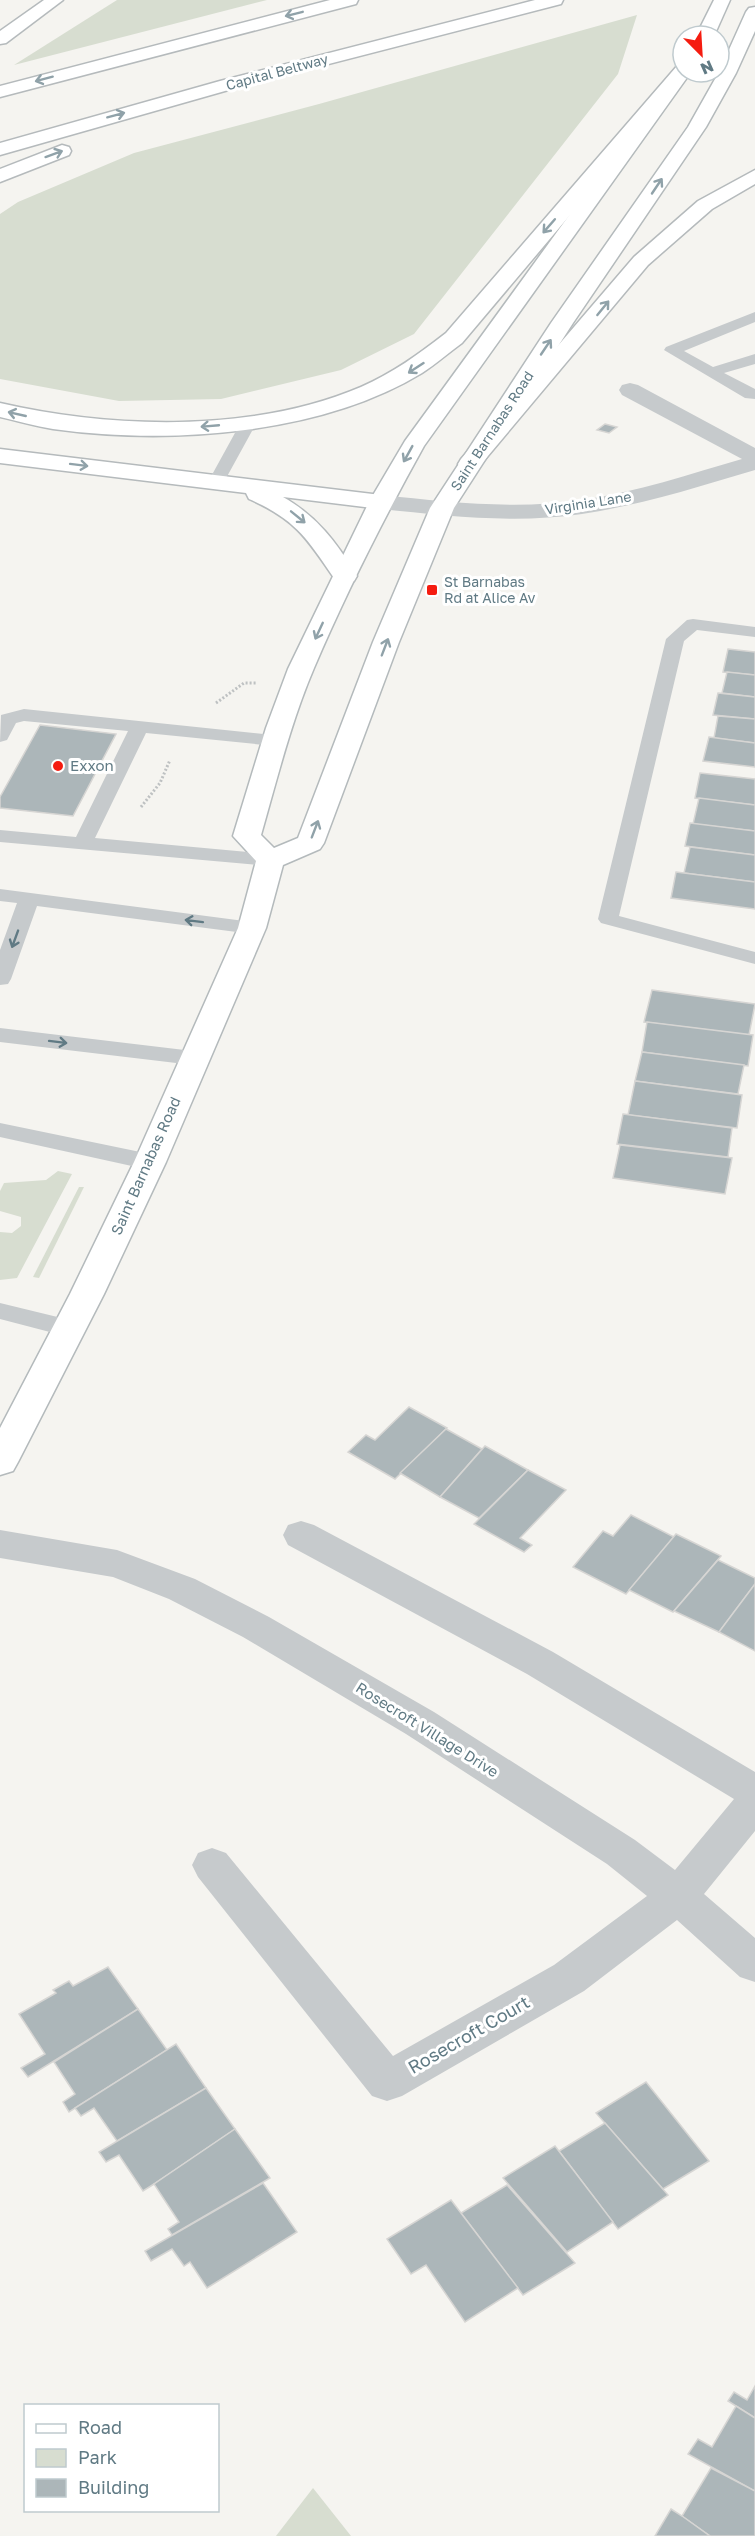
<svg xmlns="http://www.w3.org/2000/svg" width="755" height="2536" viewBox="0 0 755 2536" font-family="'Golos Text',sans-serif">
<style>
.green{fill:#d7ddd0}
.building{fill:#acb6b9;stroke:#d6d5d3;stroke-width:1.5}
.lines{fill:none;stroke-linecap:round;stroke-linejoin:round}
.primary-casing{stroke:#b4babc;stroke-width:3}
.highway-casing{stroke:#b5babc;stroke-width:3}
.path{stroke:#bec1c2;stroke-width:3;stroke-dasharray:2 2;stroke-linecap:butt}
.lane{fill:#c6cacc;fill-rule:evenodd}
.street{fill:#c6cacc;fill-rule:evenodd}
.primary{fill:#fff;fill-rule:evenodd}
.highway{fill:#fff;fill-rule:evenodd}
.oneway{stroke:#90a2a9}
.oneway2{stroke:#607a84}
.poi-dot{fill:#f51c10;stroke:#fff;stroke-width:2}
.labels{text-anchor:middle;stroke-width:6;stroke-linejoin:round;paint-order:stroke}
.far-street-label{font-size:14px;fill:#607a84;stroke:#fff}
.far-poi-label{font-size:14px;fill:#607a84;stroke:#fff;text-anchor:start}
.poi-label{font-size:15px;fill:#607a84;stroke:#fff;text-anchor:start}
.street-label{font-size:15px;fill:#607a84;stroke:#fff}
.near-street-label{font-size:18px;fill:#607a84;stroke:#fff}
</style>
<rect width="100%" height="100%" fill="#f5f4f0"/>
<!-- green -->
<g class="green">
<polygon points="117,0 267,0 14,65"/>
<polygon points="637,15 618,74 414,334 341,370 221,399 119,401 0,379 0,214 18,202 134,153 319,104"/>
<polygon points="58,1171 72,1174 17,1278 0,1280 0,1232 12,1233 21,1226 21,1217 0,1211 0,1191 4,1183 46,1180"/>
<polygon points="79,1187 84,1187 39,1278 33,1277"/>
<polygon points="313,2488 351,2536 276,2536"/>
</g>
<!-- building -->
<g class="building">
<polygon points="605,424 617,427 609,433 597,430"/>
<polygon points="728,649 755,652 755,675 723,672"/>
<polygon points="727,672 755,675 755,697 722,693"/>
<polygon points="718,693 755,697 755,719 713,715"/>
<polygon points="718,716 755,719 755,743 714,738"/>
<polygon points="40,725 116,734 73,816 0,808 0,797"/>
<polygon points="709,737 755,743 755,767 703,761"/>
<polygon points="700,773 755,779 755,805 695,798"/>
<polygon points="699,798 755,805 755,831 693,824"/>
<polygon points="690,823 755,831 755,855 685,846"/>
<polygon points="690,847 755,855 755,882 684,873"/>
<polygon points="676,872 755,882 755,909 671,898"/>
<polygon points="652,990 755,1004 749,1035 644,1022"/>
<polygon points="647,1022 753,1035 748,1066 642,1052"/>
<polygon points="642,1052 744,1065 738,1094 635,1081"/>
<polygon points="635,1081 742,1095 737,1128 628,1115"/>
<polygon points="623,1114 732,1128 728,1157 617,1144"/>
<polygon points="620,1145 732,1158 725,1194 613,1178"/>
<polygon points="409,1407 447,1428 395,1479 348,1452 366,1435 375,1440"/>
<polygon points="446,1429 482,1449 440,1497 400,1473"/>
<polygon points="485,1446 528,1470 479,1518 440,1497"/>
<polygon points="528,1470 566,1490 520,1538 532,1545 524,1552 474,1524"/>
<polygon points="631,1515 674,1537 626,1594 573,1567 603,1531 613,1536"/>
<polygon points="676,1534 721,1556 673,1612 629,1590"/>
<polygon points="718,1560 755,1578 755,1584 719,1632 674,1611"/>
<polygon points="755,1584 755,1651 719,1632"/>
<polygon points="108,1967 138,2009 28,2077 21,2068 45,2054 19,2014 56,1993 53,1990 69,1981 73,1986"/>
<polygon points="138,2009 167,2050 69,2112 63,2102 75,2094 54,2062"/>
<polygon points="176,2044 206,2088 117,2141 94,2108 81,2116 75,2108"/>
<polygon points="646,2082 709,2161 663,2189 596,2113"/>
<polygon points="206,2088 235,2129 154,2184 143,2191 119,2155 106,2162 99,2152"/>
<polygon points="605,2123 668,2195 618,2229 559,2151"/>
<polygon points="235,2129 270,2178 172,2235 168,2229 179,2222 154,2184"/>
<polygon points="555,2146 613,2222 567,2252 503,2178"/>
<polygon points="263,2183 297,2232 207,2288 190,2262 184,2266 172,2249 151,2261 145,2251"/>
<polygon points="507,2185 575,2263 523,2295 461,2213"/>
<polygon points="451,2200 518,2288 465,2322 426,2265 411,2274 387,2239"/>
<polygon points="755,2386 755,2418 728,2401 734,2392 747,2400"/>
<polygon points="736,2406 755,2418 755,2491 688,2454 698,2439 712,2447"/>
<polygon points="711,2468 755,2491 755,2536 710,2536 682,2516"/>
<polygon points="671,2509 682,2516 710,2536 655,2536"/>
</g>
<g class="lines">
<!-- primary casing -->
<g class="primary-casing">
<g id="primary">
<polygon points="714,0 730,0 714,36 696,36"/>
<path d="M 755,7 L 755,31 L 736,73 L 706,127 L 573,323 L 454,508 L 399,642 L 324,843 L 320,849 L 283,865 L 266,928 L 166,1162 L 104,1294 L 18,1462 L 13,1471 L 0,1475 L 0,1428 L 70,1294 L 134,1162 L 238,928 L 256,861 L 233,836 L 266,728 L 288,669 L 369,502 L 405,441 L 677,67 L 683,66 L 683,72 L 691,72 L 424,446 C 384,518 346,593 314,668 C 291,722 277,779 261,835 L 274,848 L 298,838 L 373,642 L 430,508 L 551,323 L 688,127 L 719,72 L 746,12 L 749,8 Z"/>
</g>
</g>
<!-- highway casing -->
<g class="highway-casing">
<g id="highway">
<polygon points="44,0 63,0 6,43 0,44 0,31"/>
<polygon points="330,0 358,0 356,4 0,97 0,86"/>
<polygon points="535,0 563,0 561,4 232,89 0,155 0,143 220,81"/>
<path d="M 683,65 L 683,72 L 691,72 L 689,74 L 462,343 C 448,353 436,364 422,373 C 320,435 169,445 53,429 C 35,426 18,421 0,417 L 0,403 C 113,429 253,433 361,387 C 393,373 419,354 446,333 L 677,66 Z"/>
<polygon points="62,145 69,147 71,151 69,155 0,182 0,169"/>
<polygon points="755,170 755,184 712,209 648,265 477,469 469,471 461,469 458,464 461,459 634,257 698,201"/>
<path d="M 0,449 L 381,495 L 389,497 L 393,502 L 389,507 L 381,509 L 283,497 C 317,516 337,543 357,576 L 354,581 L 345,583 L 336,581 C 308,540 297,520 249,499 L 246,493 L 0,463 Z"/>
</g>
</g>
<!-- path -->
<g class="path">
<polyline points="216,703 244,683 256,683"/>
<polyline points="141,807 160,783 170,760"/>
</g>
<!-- lane -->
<g class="lane">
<polygon points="755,312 755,322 684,351 713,367 755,354 755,364 724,373 755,389 755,399 745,398 664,350 666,347"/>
<polygon points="249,417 257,422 224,482 222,486 210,486 208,482 241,422"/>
<polygon points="693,619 755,627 755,637 697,630 684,641 619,916 755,952 755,964 601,923 598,919 666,639 687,620"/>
<polygon points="24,709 282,736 285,740 282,744 275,746 146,733 95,838 270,854 277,856 280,860 277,864 270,866 0,842 0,830 76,837 128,731 24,721 16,723 7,740 0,742 1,715"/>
<polygon points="0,889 252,922 259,924 262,928 259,932 252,934 37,906 11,979 8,984 0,985 0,950 17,903 0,901"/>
<polygon points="0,1028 193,1051 201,1053 204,1058 201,1063 193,1065 0,1042"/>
<polygon points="0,1123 150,1154 158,1157 162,1162 158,1167 150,1170 0,1137"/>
<polygon points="0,1303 78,1322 81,1328 78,1334 69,1337 0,1319"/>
</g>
<!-- street -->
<g class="street">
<path d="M 630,383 L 638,385 L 755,448 L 755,470 C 698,487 641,505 582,514 C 515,524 448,516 381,509 L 373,507 L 369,502 L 373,497 L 381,495 C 448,502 516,510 582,500 C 637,492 690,474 742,459 L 622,395 L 619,390 L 622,385 Z"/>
<polygon points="301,1521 314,1525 553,1652 755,1772 755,1831 704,1894 755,1938 755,1982 740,1977 677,1920 584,1991 402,2096 387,2101 372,2096 198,1877 192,1865 198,1853 212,1848 226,1853 393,2056 554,1965 647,1896 607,1864 406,1734 243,1637 169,1599 113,1577 0,1558 0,1530 117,1550 195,1579 269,1617 434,1712 635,1840 675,1870 734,1799 527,1674 288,1545 283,1535 288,1525"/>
</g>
<!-- primary -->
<use href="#primary" class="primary"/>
<!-- highway -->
<use href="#highway" class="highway"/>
</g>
<!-- one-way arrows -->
<defs><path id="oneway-shaft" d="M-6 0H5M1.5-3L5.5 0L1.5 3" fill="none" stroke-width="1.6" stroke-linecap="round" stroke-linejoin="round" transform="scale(1.5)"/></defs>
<g class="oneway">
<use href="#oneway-shaft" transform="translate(294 14) rotate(166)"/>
<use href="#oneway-shaft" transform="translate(44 79) rotate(165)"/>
<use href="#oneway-shaft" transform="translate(116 115) rotate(-15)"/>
<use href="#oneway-shaft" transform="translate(54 154) rotate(-20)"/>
<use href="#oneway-shaft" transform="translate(657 186) rotate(-56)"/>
<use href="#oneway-shaft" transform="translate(549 226) rotate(131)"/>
<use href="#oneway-shaft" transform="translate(603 308) rotate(-51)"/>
<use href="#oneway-shaft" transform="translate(546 347) rotate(-56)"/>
<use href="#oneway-shaft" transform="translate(416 368) rotate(147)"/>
<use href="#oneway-shaft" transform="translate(17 414) rotate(-167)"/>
<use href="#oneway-shaft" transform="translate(210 426) rotate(175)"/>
<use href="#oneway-shaft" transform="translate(408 454) rotate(119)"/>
<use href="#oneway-shaft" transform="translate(79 465) rotate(7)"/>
<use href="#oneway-shaft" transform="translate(298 517) rotate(39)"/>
<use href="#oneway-shaft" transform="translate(319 631) rotate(115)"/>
<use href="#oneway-shaft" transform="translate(385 647) rotate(-69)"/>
<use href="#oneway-shaft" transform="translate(315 829) rotate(-69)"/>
</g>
<g class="oneway2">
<use href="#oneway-shaft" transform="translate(194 921) rotate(-173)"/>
<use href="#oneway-shaft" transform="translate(15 939) rotate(110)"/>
<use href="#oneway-shaft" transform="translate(58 1042) rotate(7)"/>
</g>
<!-- markers -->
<g class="poi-dot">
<rect x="426" y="584" width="12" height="12" rx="3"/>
<circle cx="58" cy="766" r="6"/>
</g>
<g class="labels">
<!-- far-street labels -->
<g class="far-street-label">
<text transform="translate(277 72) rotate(-15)" y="5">Capital Beltway</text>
<text transform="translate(492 431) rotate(-57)" y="5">Saint Barnabas Road</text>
<text transform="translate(588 503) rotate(-9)" y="5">Virginia Lane</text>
</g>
<!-- far-poi labels -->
<g class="far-poi-label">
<text x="444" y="587">St Barnabas<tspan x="444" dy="16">Rd at Alice Av</tspan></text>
</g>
<!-- poi labels -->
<g class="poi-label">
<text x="70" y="771">Exxon</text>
</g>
<!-- street labels -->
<g class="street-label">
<text transform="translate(146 1166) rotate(-66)" y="5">Saint Barnabas Road</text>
<text transform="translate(427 1730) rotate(32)" y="5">Rosecroft Village Drive</text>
</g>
<!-- near-street labels -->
<g class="near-street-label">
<text transform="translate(469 2035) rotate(-30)" y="6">Rosecroft Court</text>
</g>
</g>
<!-- legend -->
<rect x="24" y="2404" width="195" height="108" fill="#ffffff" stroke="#bfcace" stroke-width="1.5"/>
<rect x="36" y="2424" width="30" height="9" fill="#ffffff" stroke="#bfcace" stroke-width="1.5"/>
<text x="78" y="2434" font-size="18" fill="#607a84">Road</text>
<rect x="36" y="2449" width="30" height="18" fill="#d7ddd0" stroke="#bfcace" stroke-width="1.5"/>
<text x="78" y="2464" font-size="18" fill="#607a84">Park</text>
<rect x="36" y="2479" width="30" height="18" fill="#acb6b9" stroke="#bfcace" stroke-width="1.5"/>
<text x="78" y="2494" font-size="18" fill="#607a84">Building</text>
<!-- north arrow -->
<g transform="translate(701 54) rotate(156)"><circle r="28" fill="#ffffff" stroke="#bfcace" stroke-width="1.5"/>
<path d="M0-4.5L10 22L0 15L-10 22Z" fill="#f51c10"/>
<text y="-9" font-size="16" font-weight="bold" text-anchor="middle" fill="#607a84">N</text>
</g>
</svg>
